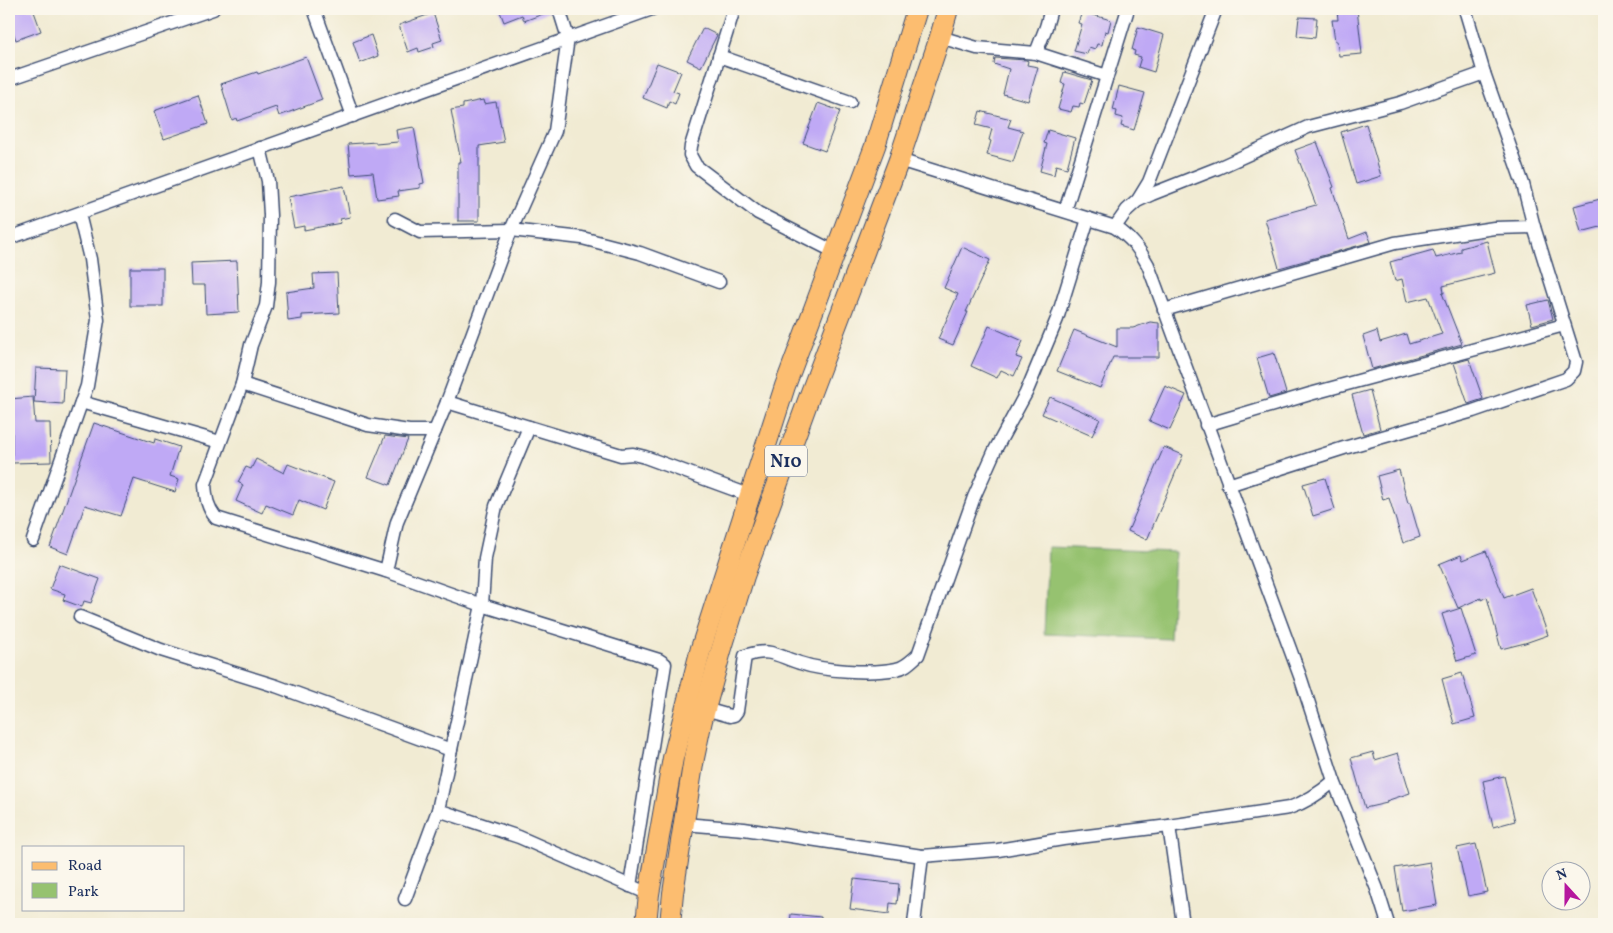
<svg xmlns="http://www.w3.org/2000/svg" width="1613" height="933" viewBox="0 0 1613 933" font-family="Vollkorn,serif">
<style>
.green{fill:#96c270;stroke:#587867}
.building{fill:#bfa9f5}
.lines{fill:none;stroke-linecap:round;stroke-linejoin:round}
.street-casing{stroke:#3b4b70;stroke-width:15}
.primary-casing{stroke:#3b4b70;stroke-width:22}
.street{stroke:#fff;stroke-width:12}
.primary{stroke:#fcbd6f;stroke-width:20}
.labels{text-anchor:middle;stroke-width:5;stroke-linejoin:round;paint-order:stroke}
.shield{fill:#fbf7ec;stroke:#5e6b89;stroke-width:1}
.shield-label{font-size:18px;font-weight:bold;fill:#1b2f5e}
</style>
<rect width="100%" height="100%" fill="#fbf7ec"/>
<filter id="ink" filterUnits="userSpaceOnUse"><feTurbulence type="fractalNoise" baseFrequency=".02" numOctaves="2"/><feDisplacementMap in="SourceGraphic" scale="10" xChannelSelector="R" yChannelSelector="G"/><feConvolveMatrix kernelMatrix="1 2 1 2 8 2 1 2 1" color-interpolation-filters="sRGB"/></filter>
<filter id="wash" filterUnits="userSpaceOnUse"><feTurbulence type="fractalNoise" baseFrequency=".0096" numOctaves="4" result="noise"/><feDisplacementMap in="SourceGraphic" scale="20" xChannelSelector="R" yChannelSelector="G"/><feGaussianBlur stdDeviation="1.12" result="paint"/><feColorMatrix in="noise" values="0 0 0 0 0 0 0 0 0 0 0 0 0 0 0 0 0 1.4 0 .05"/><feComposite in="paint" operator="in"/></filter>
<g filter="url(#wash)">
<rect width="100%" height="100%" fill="#f1ebd3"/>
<!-- green -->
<polygon class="green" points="1048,547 1175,552 1170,639 1044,634"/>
<g id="blocks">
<!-- building -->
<g class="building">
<polygon points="9,9 33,9 41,31 16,40 9,21"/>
<polygon points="499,9 551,9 551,11 524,21 522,15 504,22"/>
<polygon points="1337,9 1357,9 1362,54 1339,56 1337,41 1335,41 1332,20 1338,20"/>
<polygon points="1082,12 1111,20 1108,32 1105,31 1102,45 1097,44 1095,49 1089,47 1087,54 1074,51 1082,24 1078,23"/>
<polygon points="433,13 442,40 433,43 434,47 419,52 418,48 408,52 399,25"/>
<polygon points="1299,17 1317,18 1315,38 1297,36"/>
<polygon points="1138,27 1164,35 1154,72 1138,67 1141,57 1134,55 1135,51 1132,50"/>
<polygon points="703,28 717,35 701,67 687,60"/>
<polygon points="371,35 378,56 360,63 353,42"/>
<polygon points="306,57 322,100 279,116 276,107 237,121 236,118 232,120 221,84 257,72 258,74"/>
<polygon points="995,58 1026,60 1028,61 1027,65 1038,67 1028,101 1003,94 1009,69 994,64"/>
<polygon points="657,63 681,72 673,91 679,93 675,104 669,101 667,108 643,98"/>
<polygon points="1064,72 1092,80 1084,104 1080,103 1079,107 1073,106 1071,112 1058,109 1065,84 1061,83"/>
<polygon points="1119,86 1145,93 1134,130 1121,126 1123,118 1116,116 1117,111 1113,110"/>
<polygon points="198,95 208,124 164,139 154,111"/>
<polygon points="483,100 484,104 496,102 504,142 479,146 479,221 458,221 458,162 461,162 451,110 463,108 463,104"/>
<polygon points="818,103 840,111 825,151 803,143"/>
<polygon points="980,111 1011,119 1008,127 1023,131 1013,162 987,155 991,141 989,140 992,129 976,125"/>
<polygon points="1366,124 1381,176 1356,184 1341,132"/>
<polygon points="414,127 424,183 420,184 420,188 398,191 399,196 377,199 373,172 351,174 348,144 376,142 376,144 398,142 396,130"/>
<polygon points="1048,130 1075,138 1067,168 1056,165 1054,175 1040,171 1047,144 1044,143"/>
<polygon points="1317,142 1334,187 1332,188 1349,239 1367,232 1371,242 1279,268 1265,219 1316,205 1295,150"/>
<polygon points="344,186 350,217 340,219 341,223 304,230 304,226 294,228 288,197"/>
<polygon points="1604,198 1604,226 1581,232 1574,206"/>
<polygon points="1487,241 1495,273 1443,286 1444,293 1442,293 1462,344 1372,369 1363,336 1377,331 1380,342 1406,334 1409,344 1442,334 1428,297 1407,302 1402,279 1395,281 1390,262 1433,250 1436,258 1461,252 1461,248"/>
<polygon points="962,247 990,260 966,312 968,312 953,345 938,339 958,294 944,288"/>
<polygon points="237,261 239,312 206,314 205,285 192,285 191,263"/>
<rect x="130" y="268" width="33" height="38"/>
<polygon points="337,273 339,313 302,315 302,319 288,321 286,292 314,288 313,274"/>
<polygon points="1548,300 1553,319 1532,325 1527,305"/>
<polygon points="1150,322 1159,323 1159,357 1113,357 1100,388 1057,371 1074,330 1117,347 1117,328 1133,328"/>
<polygon points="989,326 1023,341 1016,357 1022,359 1014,376 1001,370 997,378 971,366"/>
<polygon points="1274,353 1286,393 1269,398 1257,358"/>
<polygon points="1469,359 1483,399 1468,404 1454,363"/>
<polygon points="36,368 65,369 63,404 34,402"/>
<polygon points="1165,386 1186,395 1170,430 1149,421"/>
<polygon points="1370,390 1380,429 1363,434 1352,395"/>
<polygon points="33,397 35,423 50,423 51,462 12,463 12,416 9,416 9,399"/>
<polygon points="1050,397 1100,419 1092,436 1042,414"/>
<polygon points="94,423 154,443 155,439 179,447 170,476 179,479 175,492 134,479 121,516 85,505 68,554 50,547"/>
<polygon points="385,436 408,439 390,485 368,477"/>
<polygon points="1164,447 1183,455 1147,540 1128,531"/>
<polygon points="256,459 284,473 288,464 334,482 323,510 299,500 293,515 266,504 262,513 236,501 243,485 238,482 246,467 251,469"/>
<polygon points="1399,470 1408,503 1410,503 1420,537 1403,543 1389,498 1383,500 1377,476"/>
<polygon points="1325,478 1335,509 1313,516 1303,484"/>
<polygon points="1486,551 1504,598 1531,588 1548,635 1525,643 1501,649 1487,597 1481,600 1481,598 1458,608 1439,564 1461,555 1463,560"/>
<polygon points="59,564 100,579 91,603 84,601 82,607 63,600 65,594 50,589"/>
<polygon points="1461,608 1476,655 1457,661 1442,614"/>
<polygon points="1462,673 1475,718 1454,724 1442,679"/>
<polygon points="1373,752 1375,760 1398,753 1410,793 1386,801 1387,803 1365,808 1351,758"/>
<polygon points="1504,776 1515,821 1493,827 1483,781"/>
<polygon points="1476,844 1487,892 1468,896 1457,848"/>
<polygon points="1430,862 1437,905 1402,911 1395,868"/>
<polygon points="854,879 899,884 897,904 890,903 889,914 850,909"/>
<polygon points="791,914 821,917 821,924 790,924"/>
</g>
</g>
</g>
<g filter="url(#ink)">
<use href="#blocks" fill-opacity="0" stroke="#3b4b70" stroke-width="1"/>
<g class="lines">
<!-- street casing -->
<g class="street-casing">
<g id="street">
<polyline points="314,9 353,116"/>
<polyline points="734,9 691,146 690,155 696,166 758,213 835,252"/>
<polyline points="940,37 977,48 1036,53 1107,76"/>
<polyline points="1036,53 1046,27 1051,9"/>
<polyline points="719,56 850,102"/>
<polyline points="9,79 213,9"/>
<path d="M 260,148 L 268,181 L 270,215 L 269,282 L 266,306 L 251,345 L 242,384 L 205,484 C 206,498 207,507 216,518 L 386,571 L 482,605 L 659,660 L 665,664 L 630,886"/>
<path d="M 899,160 L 1115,227 C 1132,239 1138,247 1148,265 L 1300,676 L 1334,781 L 1377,889 L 1388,924"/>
<polyline points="1138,200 1149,182 1216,9"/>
<polyline points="1065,211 1128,9"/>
<polyline points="395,219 420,232 511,230 582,238 640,253 719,282"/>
<polyline points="1115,227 1127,210 1137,201 1152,194 1218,168 1308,127 1400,103 1484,73"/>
<polyline points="9,238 652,9"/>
<polyline points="1164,310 1395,243 1494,228 1534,227"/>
<polyline points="242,384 368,425 409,431 435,431"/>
<polyline points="81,402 220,442"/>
<polyline points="447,402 621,455 633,454 645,457 749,495"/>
<polyline points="1206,425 1310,394 1564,325"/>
<polyline points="1228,485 1344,448 1473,411 1566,379 1574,371 1576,362 1534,227 1523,184 1484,73 1465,9"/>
<polyline points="33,540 87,386 98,320 90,259 79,214"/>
<polyline points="386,571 397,522 447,402 511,230 555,131 568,38 559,9"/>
<polyline points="80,617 161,650 276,686 451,750"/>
<path d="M 705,709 L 730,716 L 734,715 L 737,711 L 745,656 C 771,647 777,656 800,663 C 823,671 872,674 896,669 C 905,668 911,661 918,655 L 974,497 L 995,450 L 1026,393 L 1057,319 L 1088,219"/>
<polyline points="438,810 519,837 649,894"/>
<path d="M 684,824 L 744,829 L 922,856 L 998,850 L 1063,839 L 1169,826 L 1289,808 C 1307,802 1320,793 1334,781"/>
<polyline points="1169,826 1183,924"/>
<polyline points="405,899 438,810 482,605 485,558 496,506 529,427"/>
<polyline points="914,924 922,856"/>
</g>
</g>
<!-- primary casing -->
<g class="primary-casing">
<g id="primary">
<polyline points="646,924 649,894 673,758 701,648 785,386 875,146 917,9"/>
<polyline points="670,924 673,893 694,758 702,720 721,651 744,576 810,395 899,160 940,37 948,9"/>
</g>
</g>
<!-- street -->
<use href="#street" class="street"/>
<!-- primary -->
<use href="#primary" class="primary"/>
</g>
</g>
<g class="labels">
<!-- shield labels -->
<rect class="shield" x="765" y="445.5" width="42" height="31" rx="4"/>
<g class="shield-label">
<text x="786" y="467">N10</text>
</g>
</g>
<!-- margin -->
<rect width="1613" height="933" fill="none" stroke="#fbf7ec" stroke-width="30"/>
<!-- legend -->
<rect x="22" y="846" width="162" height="65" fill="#fbf7ec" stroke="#a1a7b3"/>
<rect x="32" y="862" width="25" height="8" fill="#fcbd6f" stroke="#a1a7b3"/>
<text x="68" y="870" font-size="15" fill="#1b2f5e">Road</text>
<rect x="32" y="883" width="25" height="15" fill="#96c270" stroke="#a1a7b3"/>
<text x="68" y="896" font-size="15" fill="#1b2f5e">Park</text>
<!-- north arrow -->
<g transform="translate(1566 886) rotate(339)"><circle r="24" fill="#fbf7ec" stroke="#a1a7b3"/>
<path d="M0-4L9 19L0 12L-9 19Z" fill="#b5179e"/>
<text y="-8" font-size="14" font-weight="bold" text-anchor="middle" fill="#1b2f5e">N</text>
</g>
</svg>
